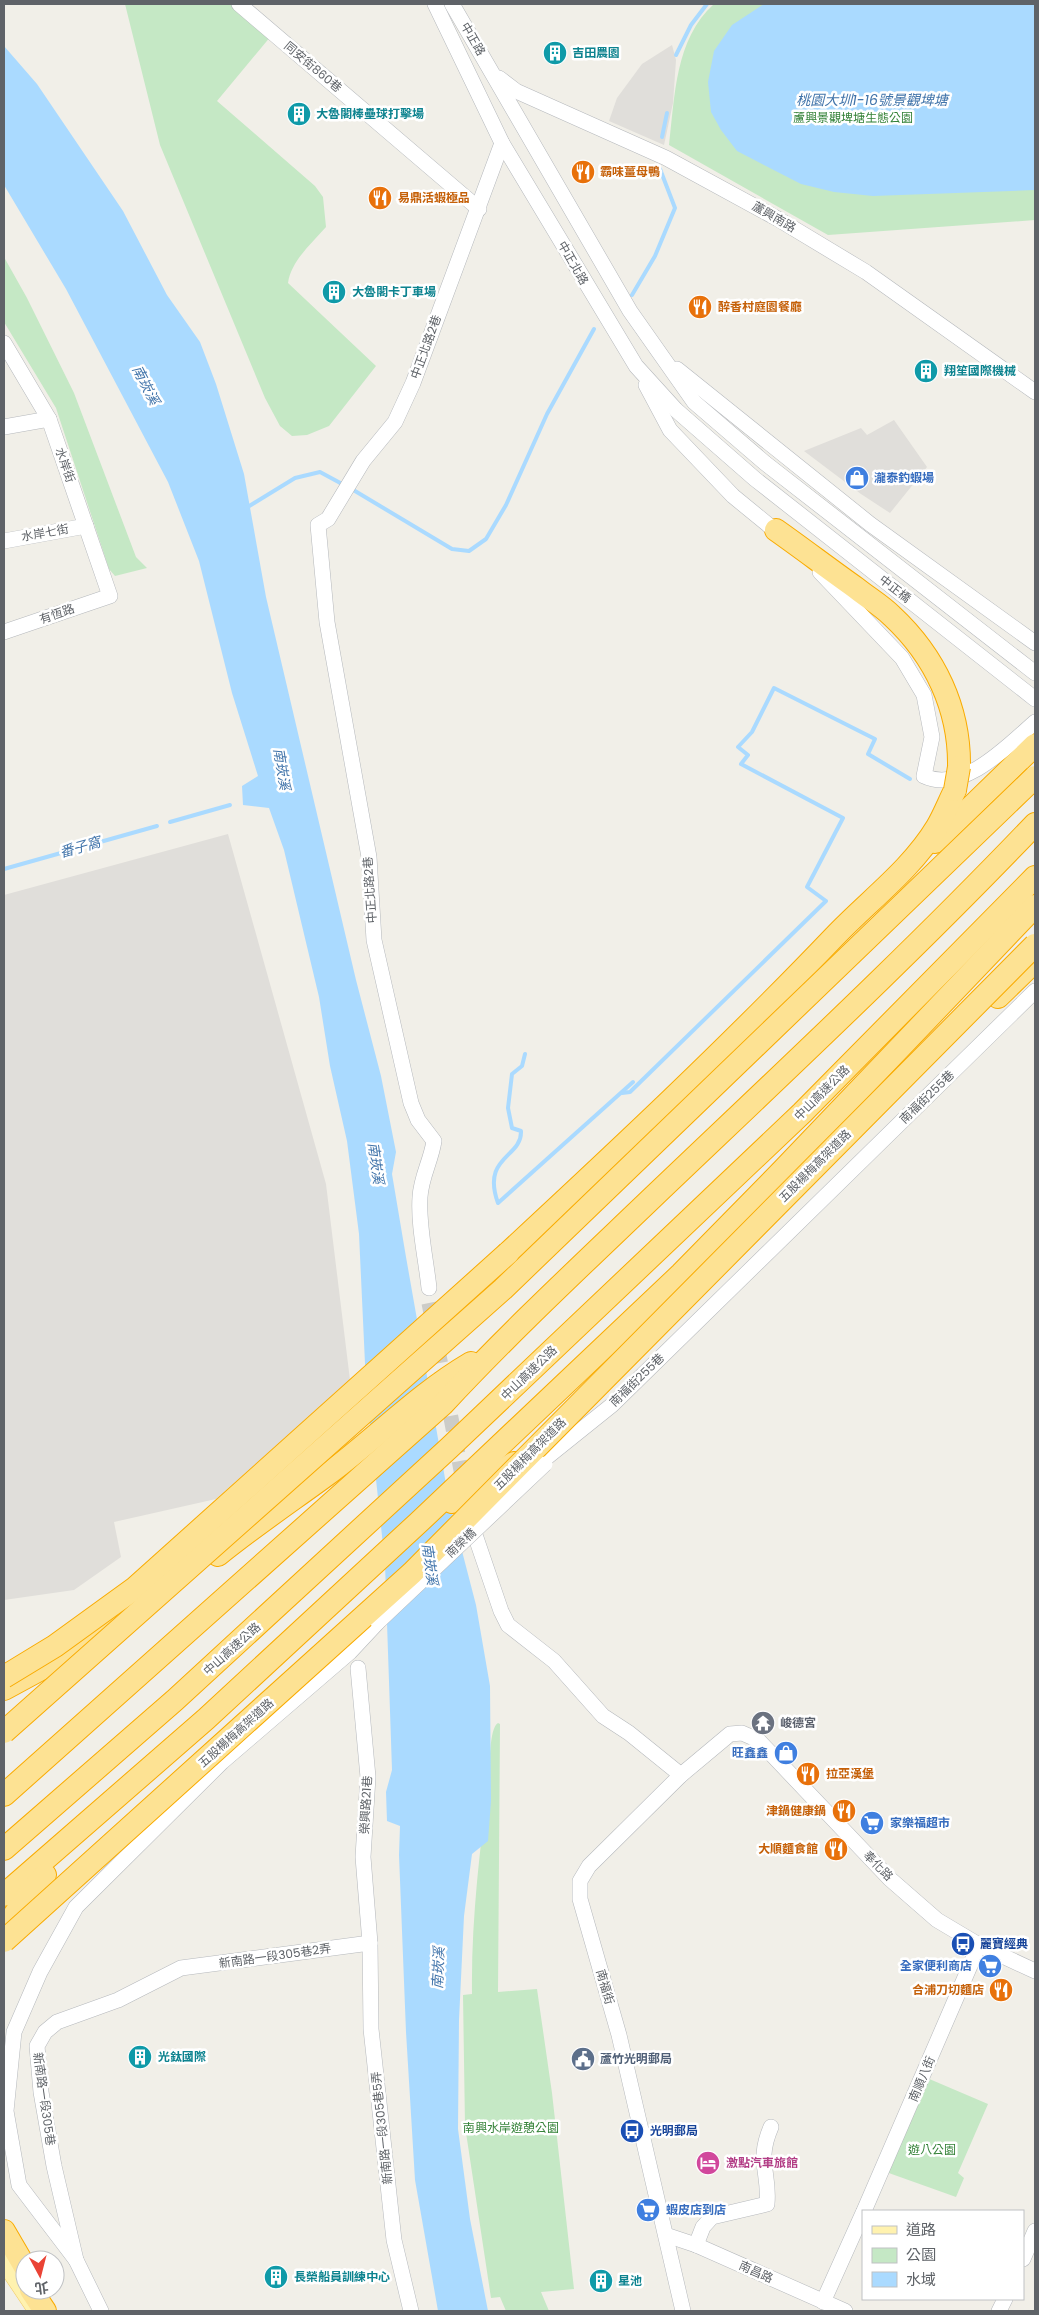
<svg xmlns="http://www.w3.org/2000/svg" width="1039" height="2315" viewBox="0 0 1039 2315" font-family="Poppins,'Noto Sans TC',sans-serif">
<style>
.industrial{fill:#e0deda}
.green{fill:#c5e8c5}
.water{fill:#aadaff}
.lines{fill:none;stroke-linecap:round;stroke-linejoin:round}
.stream{stroke:#aadaff;stroke-width:4}
.minor-tunnel{stroke:#ccccc8;stroke-width:15;stroke-dasharray:15 8;stroke-linecap:butt}
.minor-casing{stroke:#b5b8bc;stroke-width:16}
.major-casing{stroke:#f2c960;stroke-width:21}
.highway-casing{stroke:#f9ab00;stroke-width:24}
.minor{stroke:#fff;stroke-width:15}
.major{stroke:#fff2af;stroke-width:20}
.highway{stroke:#fde293;stroke-width:22}
.minor-bridge-casing{stroke:#b5b8bc;stroke-width:16;stroke-linecap:butt}
.highway-bridge-casing{stroke:#f9ab00;stroke-width:24;stroke-linecap:butt}
.minor-bridge{stroke:#fff;stroke-width:15}
.highway-bridge{stroke:#fde293;stroke-width:22}
.labels{text-anchor:middle;stroke-width:5;stroke-linejoin:round;paint-order:stroke}
.street-label{font-size:12px;fill:#5f6368;stroke:#fff}
.culture-label{font-size:12px;font-weight:bold;fill:#0d838f;stroke:#fff;text-anchor:start}
.park-label{font-size:12px;fill:#348238;stroke:#fff}
.food-label{font-size:12px;font-weight:bold;fill:#c56008;stroke:#fff;text-anchor:start}
.shop-label{font-size:12px;font-weight:bold;fill:#366cbe;stroke:#fff;text-anchor:start}
.worship-label{font-size:12px;font-weight:bold;fill:#5b616d;stroke:#fff;text-anchor:start}
.transit-label{font-size:12px;font-weight:bold;fill:#164399;stroke:#fff;text-anchor:start}
.service-label{font-size:12px;font-weight:bold;fill:#4e5e75;stroke:#fff;text-anchor:start}
.hotel-label{font-size:12px;font-weight:bold;fill:#b23c85;stroke:#fff;text-anchor:start}
.water-label{font-size:14px;font-style:italic;fill:#4174aa;stroke:#fff}
</style>
<rect width="100%" height="100%" fill="#f1efe8"/>
<!-- industrial -->
<g class="industrial">
<polygon points="672,45 676,60 673,103 664,145 609,121 617,98 642,64"/>
<polygon points="894,420 927,467 890,513 861,494 804,451 861,428 867,435"/>
<polygon points="228,834 326,1184 350,1380 216,1499 114,1522 121,1557 74,1590 4,1600 4,895"/>
</g>
<!-- green -->
<g class="green">
<path d="M 125,4 L 230,4 L 271,36 L 217,101 L 315,186 L 323,197 L 326,227 C 312,243 291,261 288,283 L 376,366 L 329,426 L 307,435 L 292,436 L 280,426 L 265,398 L 160,145 Z"/>
<path d="M 714,4 L 1035,4 L 1035,220 L 828,235 L 669,145 C 675,96 675,39 714,4 Z"/>
<polygon points="4,257 27,298 74,393 136,557 147,568 115,576 109,569 56,408 4,322"/>
<path d="M 498,1723 L 500,1724 L 498,1992 L 537,1989 L 552,2093 L 574,2289 L 541,2292 L 549,2311 L 506,2311 L 500,2297 L 491,2298 L 465,2126 L 463,1995 L 472,1994 C 471,1921 480,1849 489,1777 C 490,1766 489,1728 498,1723 Z"/>
<polygon points="927,2078 988,2104 958,2173 964,2178 956,2197 886,2172"/>
</g>
<!-- water -->
<g class="water">
<polygon points="764,4 1035,4 1035,190 873,196 834,192 801,184 737,151 721,130 711,112 708,82 714,51 732,25"/>
<polygon points="4,46 37,84 123,211 167,295 200,342 216,384 244,474 266,597 356,980 381,1076 396,1152 392,1174 406,1257 449,1501 476,1605 490,1686 491,1801 488,1841 472,1854 464,1916 459,2020 458,2129 470,2219 488,2311 438,2311 415,2180 406,2032 399,1855 400,1826 387,1821 386,1792 392,1770 385,1564 366,1385 359,1234 347,1141 330,1066 319,997 284,850 269,808 243,805 242,786 258,776 232,693 199,561 168,482 66,289 4,185"/>
</g>
<g class="lines">
<!-- stream -->
<g class="stream">
<polyline points="676,55 691,25 707,4"/>
<polyline points="662,137 667,113"/>
<polyline points="632,295 655,256 675,208 660,169"/>
<polyline points="350,488 452,549 469,551 486,539 506,505 547,414 594,329"/>
<polyline points="246,508 295,478 320,472 344,485"/>
<polyline points="170,822 230,805"/>
<polyline points="4,869 157,826"/>
<path d="M 525,1054 L 522,1066 L 512,1074 L 508,1108 L 512,1128 L 521,1131 C 522,1158 481,1156 498,1203 L 633,1082"/>
<polyline points="622,1093 630,1092 826,901 807,887 843,818 741,764 748,755 738,747 752,732 774,688 875,739 868,754 910,779"/>
</g>
<!-- minor-tunnel -->
<polyline class="minor-tunnel" points="429,1303 464,1486"/>
<!-- minor casing -->
<g class="minor-casing">
<g id="minor">
<polyline points="239,4 479,209"/>
<polyline points="435,4 502,143 636,366 676,410 755,479 1035,699"/>
<polyline points="452,4 630,311 694,402 765,463 1035,673"/>
<polyline points="499,78 516,91 666,158 778,219 866,272 1035,392"/>
<polyline points="4,343 49,419 110,596 4,632"/>
<polyline points="677,369 870,524 1035,643"/>
<polyline points="646,385 670,430 733,496 783,537"/>
<polyline points="4,427 49,419"/>
<polyline points="4,541 86,526"/>
<path d="M 820,572 L 902,658 L 924,695 L 932,737 L 924,776 C 962,794 1008,746 1035,722"/>
<path d="M 429,1288 C 426,1259 418,1225 420,1197 C 421,1177 431,1161 434,1141 L 418,1120 L 411,1103 L 374,940 L 369,857 L 327,622 L 318,525 L 328,519 L 363,461 L 395,422 L 413,383 L 502,143"/>
<polyline points="531,1470 612,1405 1035,991"/>
<polyline points="476,1522 472,1526 501,1611 508,1625 554,1661 603,1716 629,1733 681,1775"/>
<polyline points="358,1668 368,1777 363,1857 370,1943 371,2029 394,2240 411,2311"/>
<polyline points="864,2211 979,1945"/>
<polyline points="666,2235 696,2245 845,2311"/>
<path d="M 696,2245 L 703,2227 L 712,2217 L 767,2204 C 770,2172 756,2162 771,2127"/>
<polyline points="1023,2259 1035,2231"/>
<polyline points="76,2260 19,2185 6,2111 14,2032 40,1972 76,1907 222,1762 350,1652 378,1622"/>
<polyline points="823,2302 863,2213"/>
<polyline points="101,2311 76,2260 54,2166 41,2092 37,2046 45,2032 57,2022 118,2000 181,1968 370,1943"/>
<polyline points="683,2311 619,2035 580,1899 580,1881 589,1866 681,1775 730,1734 742,1733 758,1740 890,1879 937,1920 979,1945 1035,1971"/>
<polyline points="999,2311 1005,2299"/>
</g>
</g>
<!-- major casing -->
<g class="major-casing">
<polyline id="major" points="4,2259 36,2307"/>
</g>
<!-- highway casing -->
<g class="highway-casing">
<g id="highway">
<path d="M 776,530 C 803,549 829,569 856,588 C 867,597 881,605 892,616 C 935,656 960,709 959,767"/>
<polyline points="935,842 1035,745"/>
<polyline points="998,997 1035,961"/>
<path d="M 508,1253 C 619,1150 729,1047 834,937 C 868,901 911,870 937,827 C 944,815 949,802 955,790"/>
<polyline points="452,1502 514,1463"/>
<path d="M 218,1555 C 255,1525 294,1499 332,1471 C 379,1435 420,1393 471,1363"/>
<polyline points="4,1689 76,1650 115,1624"/>
<path d="M 4,1795 L 443,1404 C 510,1332 582,1265 653,1197 C 782,1074 912,953 1035,824"/>
<polyline points="4,1849 175,1700 449,1448 802,1113 1035,877"/>
<polyline points="4,1895 206,1719 418,1523 681,1274 783,1170 1035,906"/>
<polyline points="4,1930 30,1892 45,1875"/>
<polyline points="4,2231 25,2267"/>
<polyline points="31,2290 45,2311"/>
</g>
</g>
<!-- minor -->
<use href="#minor" class="minor"/>
<!-- major -->
<use href="#major" class="major"/>
<!-- highway -->
<use href="#highway" class="highway"/>
<!-- minor-bridge casing -->
<g class="minor-bridge-casing">
<polyline id="minor-bridge" points="378,1622 545,1464"/>
</g>
<!-- highway-bridge casing -->
<g class="highway-bridge-casing">
<g id="highway-bridge">
<polyline points="955,790 959,767"/>
<polyline points="4,1677 55,1646 135,1588 508,1253"/>
<polyline points="4,1732 503,1289 1035,777"/>
<polyline points="4,1941 412,1573 1035,945"/>
</g>
</g>
<!-- minor-bridge -->
<use href="#minor-bridge" class="minor-bridge"/>
<!-- highway-bridge -->
<use href="#highway-bridge" class="highway-bridge"/>
</g>
<!-- icons -->
<defs>
<g id="building-disc" transform="scale(1.25)"><circle r="9.5" fill="#0f9aa8" stroke="#fff"/><path d="M-4-6H4V6H1V3H-1V6H-4ZM-2.5-4.3h1.7v1.8h-1.7ZM.8-4.3h1.7v1.8H.8ZM-2.5-1h1.7V.8h-1.7ZM.8-1h1.7V.8H.8Z" fill="#fff"/></g>
<g id="restaurant-disc" transform="scale(1.25)"><circle r="9.5" fill="#e8710a" stroke="#fff"/><path d="M-5-6h1v4h1v-4h1v4h1v-4h1v5L-1.5 .5V6h-2V.5L-5-1ZM5-6V6H3V1.5H1.5Q1.5-4 5-6Z" fill="#fff"/></g>
<g id="shop-disc" transform="scale(1.25)"><circle r="9.5" fill="#3f7fe0" stroke="#fff"/><path d="M-5-2.5h2.3a2.7 3.5 0 0 1 5.4 0H5L5.5 6h-11ZM-1.5-2.5h3a1.5 2.3 0 0 0-3 0Z" fill="#fff"/></g>
<g id="temple-disc" transform="scale(1.25)"><circle r="9.5" fill="#6b7280" stroke="#fff"/><path d="M0-6L5-2H3V0L6.5 2.5H4V6H1.5V3h-3V6H-4V2.5H-6.5L-3 0V-2H-5Z" fill="#fff"/></g>
<g id="supermarket-disc" transform="scale(1.25)"><circle r="9.5" fill="#3f7fe0" stroke="#fff"/><path d="M-6-5.5h2.5l.6 2H6L4.5 2H-2.5L-4.4-4H-6ZM-1.5 3.2a1.3 1.3 0 1 0 .1 0ZM3 3.2a1.3 1.3 0 1 0 .1 0Z" fill="#fff"/></g>
<g id="bus-disc" transform="scale(1.25)"><circle r="9.5" fill="#1a4fb4" stroke="#fff"/><path d="M-5-6H5V4H4V6H2V4H-2V6H-4V4H-5ZM-3.5-4V0h7V-4ZM-3.5 1.2v1.5H-2V1.2ZM2 1.2v1.5H3.5V1.2Z" fill="#fff"/></g>
<g id="civic-disc" transform="scale(1.25)"><circle r="9.5" fill="#5c6f8a" stroke="#fff"/><path d="M-.6-6.5H3V-4.5H.6V-3L4-1V1h2V6H-6V1h2V-1L-.6-3ZM-1.2 2.5V6h2.4V2.5Z" fill="#fff"/></g>
<g id="hotel-disc" transform="scale(1.25)"><circle r="9.5" fill="#d1479c" stroke="#fff"/><path d="M-6-4.5h1.5V1H6V5H4.5V3h-9V5H-6ZM-4 0a1.8 1.8 0 1 1 3.6 0ZM.5 0V-2.5h3Q6-2.5 6 0Z" fill="#fff"/></g>
</defs>
<g fill-rule="evenodd">
<use href="#building-disc" x="555" y="53"/>
<use href="#building-disc" x="299" y="114"/>
<use href="#restaurant-disc" x="583" y="172"/>
<use href="#restaurant-disc" x="380" y="198"/>
<use href="#building-disc" x="334" y="292"/>
<use href="#restaurant-disc" x="700" y="307"/>
<use href="#building-disc" x="926" y="371"/>
<use href="#shop-disc" x="857" y="478"/>
<use href="#temple-disc" x="763" y="1723"/>
<use href="#shop-disc" x="786" y="1753"/>
<use href="#restaurant-disc" x="808" y="1774"/>
<use href="#restaurant-disc" x="844" y="1811"/>
<use href="#supermarket-disc" x="872" y="1823"/>
<use href="#restaurant-disc" x="836" y="1849"/>
<use href="#bus-disc" x="963" y="1944"/>
<use href="#supermarket-disc" x="990" y="1966"/>
<use href="#restaurant-disc" x="1001" y="1990"/>
<use href="#building-disc" x="140" y="2057"/>
<use href="#civic-disc" x="583" y="2059"/>
<use href="#bus-disc" x="632" y="2131"/>
<use href="#hotel-disc" x="708" y="2163"/>
<use href="#supermarket-disc" x="648" y="2210"/>
<use href="#building-disc" x="276" y="2277"/>
<use href="#building-disc" x="601" y="2281"/>
</g>
<g class="labels">
<!-- street labels -->
<g class="street-label">
<text transform="translate(473 39) rotate(60)" y="4">中正路</text>
<text transform="translate(313 67) rotate(40)" y="4">同安街860巷</text>
<text transform="translate(774 217) rotate(30)" y="4">蘆興南路</text>
<text transform="translate(573 263) rotate(60)" y="4">中正北路</text>
<text transform="translate(426 347) rotate(-70)" y="4">中正北路2巷</text>
<text transform="translate(65 465) rotate(71)" y="4">水岸街</text>
<text transform="translate(45 533) rotate(-10)" y="4">水岸七街</text>
<text transform="translate(895 589) rotate(38)" y="4">中正橋</text>
<text transform="translate(57 614) rotate(-19)" y="4">有恆路</text>
<text transform="translate(370 890) rotate(-94)" y="4">中正北路2巷</text>
<text transform="translate(822 1093) rotate(-45)" y="4">中山高速公路</text>
<text transform="translate(927 1097) rotate(-44)" y="4">南福街255巷</text>
<text transform="translate(815 1166) rotate(-45)" y="4">五股楊梅高架道路</text>
<text transform="translate(529 1373) rotate(-44)" y="4">中山高速公路</text>
<text transform="translate(637 1380) rotate(-44)" y="4">南福街255巷</text>
<text transform="translate(530 1454) rotate(-45)" y="4">五股楊梅高架道路</text>
<text transform="translate(461 1543) rotate(-43)" y="4">南榮橋</text>
<text transform="translate(232 1649) rotate(-42)" y="4">中山高速公路</text>
<text transform="translate(236 1733) rotate(-42)" y="4">五股楊梅高架道路</text>
<text transform="translate(366 1805) rotate(-87)" y="4">榮興路21巷</text>
<text transform="translate(878 1866) rotate(45)" y="4">奉化路</text>
<text transform="translate(275 1956) rotate(-8)" y="4">新南路一段305巷2弄</text>
<text transform="translate(605 1987) rotate(74)" y="4">南福街</text>
<text transform="translate(922 2079) rotate(-67)" y="4">南順八街</text>
<text transform="translate(44 2099) rotate(82)" y="4">新南路一段305巷</text>
<text transform="translate(382 2128) rotate(-96)" y="4">新南路一段305巷5弄</text>
<text transform="translate(756 2272) rotate(24)" y="4">南昌路</text>
</g>
<!-- culture labels -->
<g class="culture-label">
<text x="572" y="57">吉田農園</text>
<text x="316" y="118">大魯閣棒壘球打擊場</text>
<text x="352" y="296">大魯閣卡丁車場</text>
<text x="944" y="375">翔笙國際機械</text>
<text x="158" y="2061">光鈦國際</text>
<text x="294" y="2281">長榮船員訓練中心</text>
<text x="618" y="2285">星池</text>
</g>
<!-- park labels -->
<g class="park-label">
<text x="853" y="122">蘆興景觀埤塘生態公園</text>
<text x="511" y="2132">南興水岸遊憩公園</text>
<text x="932" y="2154">遊八公園</text>
</g>
<!-- food labels -->
<g class="food-label">
<text x="600" y="176">霸味薑母鴨</text>
<text x="398" y="202">易鼎活蝦極品</text>
<text x="718" y="311">醉香村庭園餐廳</text>
<text x="826" y="1778">拉亞漢堡</text>
<text x="826" y="1815" text-anchor="end">津鍋健康鍋</text>
<text x="818" y="1853" text-anchor="end">大順麵食館</text>
<text x="984" y="1994" text-anchor="end">合浦刀切麵店</text>
</g>
<!-- shop labels -->
<g class="shop-label">
<text x="874" y="482">瀧泰釣蝦場</text>
<text x="768" y="1757" text-anchor="end">旺鑫鑫</text>
<text x="890" y="1827">家樂福超市</text>
<text x="972" y="1970" text-anchor="end">全家便利商店</text>
<text x="666" y="2214">蝦皮店到店</text>
</g>
<!-- worship labels -->
<g class="worship-label">
<text x="780" y="1727">峻德宮</text>
</g>
<!-- transit labels -->
<g class="transit-label">
<text x="980" y="1948">麗寶經典</text>
<text x="650" y="2135">光明郵局</text>
</g>
<!-- service labels -->
<g class="service-label">
<text x="600" y="2063">蘆竹光明郵局</text>
</g>
<!-- hotel labels -->
<g class="hotel-label">
<text x="726" y="2167">激點汽車旅館</text>
</g>
<!-- water labels -->
<g class="water-label">
<text x="872" y="105">桃園大圳1-16號景觀埤塘</text>
<text transform="translate(146 385) rotate(63)" y="5">南崁溪</text>
<text transform="translate(282 769) rotate(81)" y="5">南崁溪</text>
<text transform="translate(80 847) rotate(-16)" y="5">番子窩</text>
<text transform="translate(376 1163) rotate(82)" y="5">南崁溪</text>
<text transform="translate(430 1564) rotate(82)" y="5">南崁溪</text>
<text transform="translate(438 1968) rotate(-87)" y="5">南崁溪</text>
</g>
</g>
<!-- border -->
<rect width="1039" height="2315" fill="none" stroke="#5f6368" stroke-width="10"/>
<!-- legend -->
<rect x="862" y="2210" width="162" height="90" fill="#ffffff" stroke="#bfc1c3"/>
<rect x="872" y="2226" width="25" height="8" fill="#fff2af" stroke="#bfc1c3"/>
<text x="906" y="2235" font-size="15" fill="#5f6368">道路</text>
<rect x="872" y="2248" width="25" height="15" fill="#c5e8c5" stroke="#bfc1c3"/>
<text x="906" y="2260" font-size="15" fill="#5f6368">公園</text>
<rect x="872" y="2272" width="25" height="15" fill="#aadaff" stroke="#bfc1c3"/>
<text x="906" y="2285" font-size="15" fill="#5f6368">水域</text>
<!-- north arrow -->
<g transform="translate(40 2275) rotate(173)"><circle r="24" fill="#ffffff" stroke="#bfc1c3"/>
<path d="M0-4L9 19L0 12L-9 19Z" fill="#ea4335"/>
<text y="-8" font-size="14" font-weight="bold" text-anchor="middle" fill="#5f6368">北</text>
</g>
</svg>
